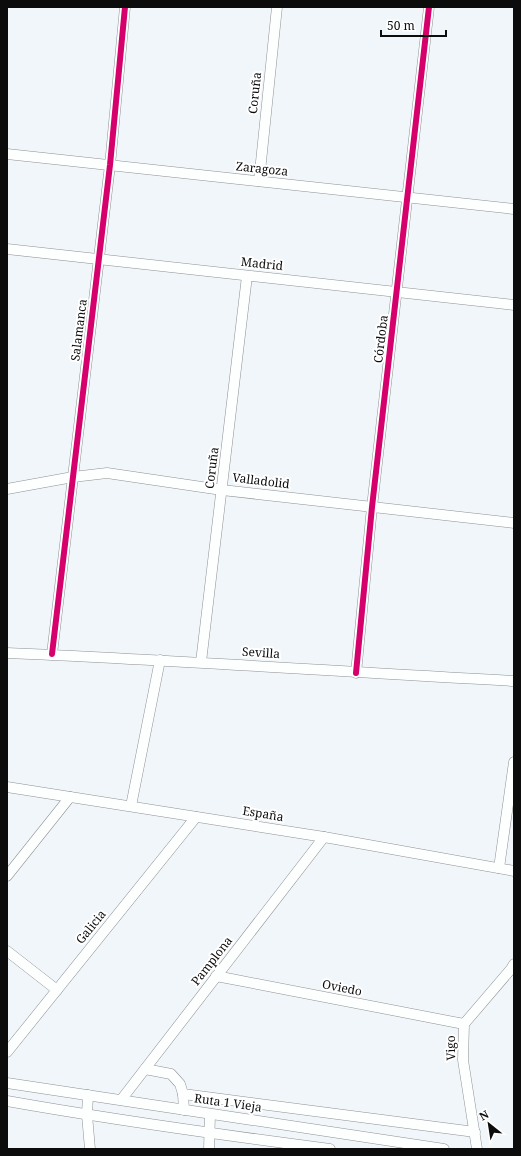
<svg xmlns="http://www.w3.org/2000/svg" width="521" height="1156" viewBox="0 0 521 1156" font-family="'Noto Serif',serif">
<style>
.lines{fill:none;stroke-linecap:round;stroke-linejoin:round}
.minor-casing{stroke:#8f9193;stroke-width:11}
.minor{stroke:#fdfefe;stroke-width:10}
.cycleway-casing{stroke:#fff;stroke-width:8}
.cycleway{stroke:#d6006c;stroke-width:6}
.labels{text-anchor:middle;stroke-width:4;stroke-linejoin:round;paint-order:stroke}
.street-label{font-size:12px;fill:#0c0c0c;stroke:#fff}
</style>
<rect width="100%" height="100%" fill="#f0f6fa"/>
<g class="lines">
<!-- minor casing -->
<g class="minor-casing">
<g id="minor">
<polyline points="7,154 514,209"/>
<polyline points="259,181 277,7"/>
<polyline points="7,249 514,305"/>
<polyline points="7,489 73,477 107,473 222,490 514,523"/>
<path d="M 7,653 C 176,660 345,672 514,681"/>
<polyline points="52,654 110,165 125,7"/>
<polyline points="201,662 247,276"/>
<polyline points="356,673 372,507 429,7"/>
<polyline points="7,787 324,837 514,871"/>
<polyline points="131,806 160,660"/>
<polyline points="499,868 514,762"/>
<polyline points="7,876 70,797"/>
<polyline points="7,951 57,990"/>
<polyline points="216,976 464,1024"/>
<polyline points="7,1052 196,817"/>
<polyline points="145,1069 171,1074 180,1084 183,1094 184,1110"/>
<polyline points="7,1083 444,1149"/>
<polyline points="183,1094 475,1132"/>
<polyline points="88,1095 87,1115 90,1149"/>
<polyline points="121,1100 324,837"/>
<path d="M 7,1101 C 114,1120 222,1135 330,1149"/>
<polyline points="209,1149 210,1114"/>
<polyline points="477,1149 463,1060 464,1024 511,969 514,964"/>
</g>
</g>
<!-- minor -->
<use href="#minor" class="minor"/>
<!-- cycleway casing -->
<g class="cycleway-casing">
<g id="cycleway">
<polyline points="52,654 110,165 125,7"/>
<polyline points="356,673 372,507 429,7"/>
</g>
</g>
<!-- cycleway -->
<use href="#cycleway" class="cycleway"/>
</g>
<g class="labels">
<!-- street labels -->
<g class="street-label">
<text transform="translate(255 93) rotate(-84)" y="4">Coruña</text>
<text transform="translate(262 169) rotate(6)" y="4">Zaragoza</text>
<text transform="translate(262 264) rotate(6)" y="4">Madrid</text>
<text transform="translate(79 330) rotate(-83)" y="4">Salamanca</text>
<text transform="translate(381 339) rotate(-83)" y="4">Córdoba</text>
<text transform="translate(212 468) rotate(-83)" y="4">Coruña</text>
<text transform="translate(261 481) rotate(7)" y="4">Valladolid</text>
<text transform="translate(261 653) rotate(4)" y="4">Sevilla</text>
<text transform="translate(263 814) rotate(9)" y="4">España</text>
<text transform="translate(91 927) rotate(-51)" y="4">Galicia</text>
<text transform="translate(212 961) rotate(-52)" y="4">Pamplona</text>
<text transform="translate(342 988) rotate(11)" y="4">Oviedo</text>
<text transform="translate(451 1048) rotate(-91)" y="4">Vigo</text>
<text transform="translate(228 1103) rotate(8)" y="4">Ruta 1 Vieja</text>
</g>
</g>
<!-- border -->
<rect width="521" height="1156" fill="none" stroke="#0c0c0c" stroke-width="16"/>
<!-- north arrow -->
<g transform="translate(489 1124) rotate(330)" stroke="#ffffff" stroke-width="3" paint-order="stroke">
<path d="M0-3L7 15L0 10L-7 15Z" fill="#0c0c0c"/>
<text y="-6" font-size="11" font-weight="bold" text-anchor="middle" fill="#0c0c0c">N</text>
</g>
<!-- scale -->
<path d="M381 30v6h65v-6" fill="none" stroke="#0c0c0c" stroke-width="2"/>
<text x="387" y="30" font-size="12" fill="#0c0c0c" stroke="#ffffff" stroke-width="3" paint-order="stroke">50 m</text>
</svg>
